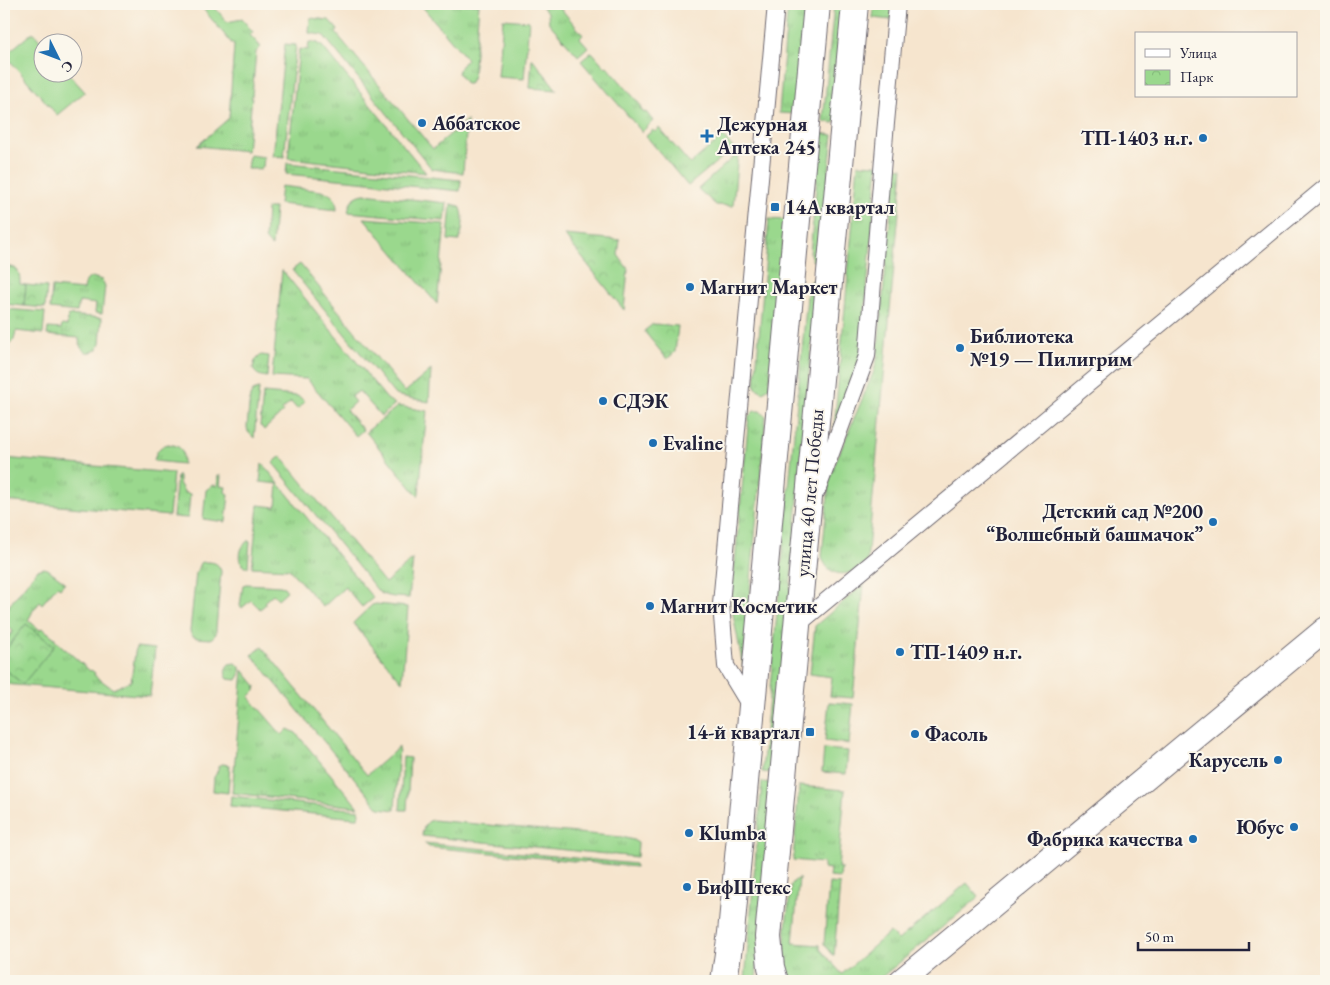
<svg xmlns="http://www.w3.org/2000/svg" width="1330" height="985" viewBox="0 0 1330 985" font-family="'EB Garamond',serif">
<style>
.grass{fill:url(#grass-tufts);stroke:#5e7d64}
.park{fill:url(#park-crowns);stroke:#5e7d64}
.pitch{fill:#9ad88d;stroke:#5e7d64}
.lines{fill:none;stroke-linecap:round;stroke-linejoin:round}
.minor-casing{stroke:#6c666e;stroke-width:18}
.secondary-casing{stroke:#6c666e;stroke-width:26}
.primary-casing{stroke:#6c666e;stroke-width:28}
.minor{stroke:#fff;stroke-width:16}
.secondary{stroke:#fff;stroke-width:24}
.primary{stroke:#fff;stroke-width:26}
.poi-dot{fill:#1f6fb2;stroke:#fbf7ec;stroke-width:2}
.labels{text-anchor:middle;stroke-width:4;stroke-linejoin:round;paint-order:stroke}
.poi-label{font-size:20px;font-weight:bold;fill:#22223b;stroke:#fbf7ec;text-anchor:start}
.street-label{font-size:20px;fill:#22223b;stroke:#fbf7ec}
</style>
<defs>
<pattern id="grass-tufts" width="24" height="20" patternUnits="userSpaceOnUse" patternTransform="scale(1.25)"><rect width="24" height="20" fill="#9ad88d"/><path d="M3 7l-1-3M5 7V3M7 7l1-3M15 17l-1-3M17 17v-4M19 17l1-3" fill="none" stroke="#84b97b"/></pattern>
<pattern id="park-crowns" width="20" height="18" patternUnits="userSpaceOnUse" patternTransform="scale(1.25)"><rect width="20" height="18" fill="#9ad88d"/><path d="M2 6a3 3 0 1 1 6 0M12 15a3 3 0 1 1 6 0" fill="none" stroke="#84b97b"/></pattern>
</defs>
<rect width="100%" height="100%" fill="#fbf7ec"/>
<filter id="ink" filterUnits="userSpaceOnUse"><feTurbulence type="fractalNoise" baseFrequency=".02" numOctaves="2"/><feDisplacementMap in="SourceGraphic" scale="10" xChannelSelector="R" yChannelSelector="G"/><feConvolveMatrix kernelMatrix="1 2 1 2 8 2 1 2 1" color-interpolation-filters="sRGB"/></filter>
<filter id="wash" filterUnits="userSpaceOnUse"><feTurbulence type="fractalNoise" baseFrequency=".0096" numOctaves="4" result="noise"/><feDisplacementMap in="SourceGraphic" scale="20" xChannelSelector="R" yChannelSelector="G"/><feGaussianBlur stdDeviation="1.12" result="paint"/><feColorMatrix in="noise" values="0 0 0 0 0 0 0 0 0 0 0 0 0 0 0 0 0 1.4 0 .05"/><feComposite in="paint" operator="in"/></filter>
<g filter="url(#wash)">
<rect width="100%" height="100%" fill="#f6e5ce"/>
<!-- grass -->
<g class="grass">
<polygon points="199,4 212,4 227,22 242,19 253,32 250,35 261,47 256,52 247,151 197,146 229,118 234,46"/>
<polygon points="420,4 479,4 473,76 469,84 466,84 458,73 460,67 467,59"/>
<polygon points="540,4 557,4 583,35 580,38 588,47 578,56 549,23 548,13"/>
<polygon points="788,4 807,4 797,114 779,113"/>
<polygon points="834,4 846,4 835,123 823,122"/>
<polygon points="874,4 893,4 891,20 873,18"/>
<polygon points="310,18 329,20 338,30 336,33 433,149 467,120 463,173 432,169 324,36 322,35 309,33"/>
<polygon points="309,42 318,43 322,46 426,173 288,158 299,49 308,50"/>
<polygon points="285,44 296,45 284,157 273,156"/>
<polygon points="592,52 605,67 607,66 642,107 640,108 644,113 646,112 653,121 642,132 581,61"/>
<polygon points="659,128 690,164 723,136 733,148 688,186 646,136 653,130 655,132"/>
<polygon points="821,133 833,135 819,261 815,262 812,260 810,254"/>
<polygon points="738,153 733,206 716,205 698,189"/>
<polygon points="249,155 264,157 263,167 261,169 247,169"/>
<polygon points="287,163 461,180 460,191 286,174"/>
<polygon points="858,164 878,165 861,356 834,428"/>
<path d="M 895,167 L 903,168 L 867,562 C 863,565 858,569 853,571 C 839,578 825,571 822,556 L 829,484 L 832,471 L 874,371 L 877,360 Z"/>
<path d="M 281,186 C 289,187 297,188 305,189 C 321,191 337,190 337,210 L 279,204 Z"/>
<path d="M 364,194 L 447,203 L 445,221 L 348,212 C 350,202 353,196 364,194 Z"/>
<path d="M 451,204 L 460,206 C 465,215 463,232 459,241 L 448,240 Z"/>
<polygon points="267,208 275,208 272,247 265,239"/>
<polygon points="364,218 445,224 437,304"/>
<polygon points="769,219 785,220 769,388 763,392 756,388 755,384"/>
<polygon points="300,264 405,392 431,370 429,402 395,395 292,270"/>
<path d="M 7,267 C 19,266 20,274 20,284 L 26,285 L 24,306 L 4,304 L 4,268 Z"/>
<polygon points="282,270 387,399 395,404 381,416 359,391 351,397 355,402 346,410 363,430 356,436 307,379 272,377"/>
<path d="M 92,277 L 102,280 L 105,286 L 102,314 L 95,313 L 96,304 L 79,302 L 77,312 L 50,309 L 52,287 L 84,290 C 85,283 85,280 92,277 Z"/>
<polygon points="813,280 817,281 774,773 762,772 808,286 810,281"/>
<polygon points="4,309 45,312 43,334 16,331 14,340 7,345 4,344"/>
<path d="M 68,315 L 102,318 L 100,344 L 96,350 C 85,356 79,349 79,338 L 47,335 L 48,328 L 61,329 L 62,325 L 67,326 Z"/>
<path d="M 261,355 L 269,356 L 267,377 C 261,376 255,375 253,368 L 255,361 Z"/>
<polygon points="259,389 254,438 248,432 247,427 250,396 253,391"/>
<polygon points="263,393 297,396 300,397 305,402 297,409 291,402 282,410 283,412 264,430 262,427 260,426"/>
<polygon points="398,406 427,411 419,493 418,496 366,432"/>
<polygon points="754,411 760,411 766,416 743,666 731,604 749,416"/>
<path d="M 168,444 C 183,446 183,451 183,464 L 154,461 C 156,452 158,447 168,444 Z"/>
<path d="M 281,456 L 385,583 L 413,559 L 409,598 C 400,597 387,598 379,592 L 273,463 Z"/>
<polygon points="4,458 173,473 169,516 4,501"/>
<polygon points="262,463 373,598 362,607 345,587 323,607 289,569 252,567 258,505 276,507 278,484 260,482"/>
<polygon points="177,476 179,476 179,483 185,493 190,494 188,518 173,517"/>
<polygon points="218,476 221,476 220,486 226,487 225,492 229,494 226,522 203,519 206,490 213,485 217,486"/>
<path d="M 248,541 L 250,541 L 248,567 L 244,567 C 238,559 239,547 248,541 Z"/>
<path d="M 204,562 C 213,562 218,562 221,571 L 216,629 L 216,634 L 211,639 C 203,638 191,640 190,631 L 196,573 L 200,563 Z"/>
<polygon points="44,568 49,570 65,582 60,588 57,586 42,604 40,602 32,612 32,613 28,620 40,630 42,628 55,638 55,640 90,671 91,670 95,673 94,675 113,689 131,681 136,647 155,649 150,696 4,684 4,643 13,631 4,624 4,612 37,570"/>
<polygon points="246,584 280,586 284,587 287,591 278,599 273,594 264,602 266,604 260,609 251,600 242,608 240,606 243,585"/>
<polygon points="864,584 853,698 830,696 832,677 810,674 815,626"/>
<polygon points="376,604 408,607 402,682 353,623 372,605"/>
<polygon points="262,647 367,775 399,747 395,810 379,808 252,655"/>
<path d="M 235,663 L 240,667 L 240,675 L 237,680 L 228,679 C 224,674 225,668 229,664 Z"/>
<polygon points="243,670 256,686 255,691 249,697 282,735 288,729 296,733 358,807 232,793"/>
<polygon points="829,702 853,704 849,744 825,741"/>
<polygon points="824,749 848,751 846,774 822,772"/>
<polygon points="403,757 410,758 407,810 400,810"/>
<path d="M 222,764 L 230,765 L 228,793 L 213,791 L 214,777 C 218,773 217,767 222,764 Z"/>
<polygon points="762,782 773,783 756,981 745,981"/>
<polygon points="799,786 845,790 838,868 841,868 840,878 829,877 830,869 823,868 823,863 793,860"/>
<polygon points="231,796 359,810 360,814 358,818 356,818 230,806"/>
<path d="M 432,820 L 622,837 L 633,840 L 638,843 L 637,857 L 422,836 C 423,828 424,823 432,820 Z"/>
<polygon points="424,843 635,864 636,867 429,847"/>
<path d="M 799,878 L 793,943 L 820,945 L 820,949 L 842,974 L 890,932 L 898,940 L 967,883 L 979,897 L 877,981 L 794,981 C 792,979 789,975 788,972 C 780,954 789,906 791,885 L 793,882 Z"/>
<polygon points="829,883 840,884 834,956 824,944"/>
</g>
<!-- park -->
<g class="park">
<polygon points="532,58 557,90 530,88"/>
<polygon points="564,235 620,240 618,255 628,269 624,310"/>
<polygon points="26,285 47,287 45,308 24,306"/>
<polygon points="653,324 678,326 675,352 667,359 644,331"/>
<polygon points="26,624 54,646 23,684 4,669 4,652"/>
</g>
<!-- pitch -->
<g class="pitch">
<polygon points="503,19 529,21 524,79 498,77"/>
<polygon points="33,32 42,43 42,72 68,73 85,92 57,115 5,55"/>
</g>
</g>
<g filter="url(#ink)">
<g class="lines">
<!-- minor casing -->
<g class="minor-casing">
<g id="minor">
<polyline points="817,491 867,356 885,134 897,4"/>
<polyline points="797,625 1326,187"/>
<polyline points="752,709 726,666 721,604 776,4"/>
</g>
</g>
<!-- secondary casing -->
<g class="secondary-casing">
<polyline id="secondary" points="901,981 1326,629"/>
</g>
<!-- primary casing -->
<g class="primary-casing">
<g id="primary">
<polyline points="724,981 731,933 817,4"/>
<polyline points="775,981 771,967 768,937 855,4"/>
</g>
</g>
<!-- minor -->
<use href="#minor" class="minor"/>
<!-- secondary -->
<use href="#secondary" class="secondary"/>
<!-- primary -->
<use href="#primary" class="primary"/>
</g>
</g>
<!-- markers -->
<g class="poi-dot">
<circle cx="422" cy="123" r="5"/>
<path d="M704.5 128.5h5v5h5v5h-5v5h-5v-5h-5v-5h5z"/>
<circle cx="1203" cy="138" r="5"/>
<rect x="770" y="202" width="10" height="10" rx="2.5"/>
<circle cx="690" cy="287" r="5"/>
<circle cx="960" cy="348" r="5"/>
<circle cx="603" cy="401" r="5"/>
<circle cx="653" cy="443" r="5"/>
<circle cx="1213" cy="522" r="5"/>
<circle cx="650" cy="606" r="5"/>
<circle cx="900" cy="652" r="5"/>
<rect x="805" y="727" width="10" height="10" rx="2.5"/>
<circle cx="915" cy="734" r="5"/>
<circle cx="1278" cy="760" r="5"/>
<circle cx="1294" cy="827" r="5"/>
<circle cx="689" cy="833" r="5"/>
<circle cx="1193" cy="839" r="5"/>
<circle cx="687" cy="887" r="5"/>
</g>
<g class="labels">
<!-- poi labels -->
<g class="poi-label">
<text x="432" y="130">Аббатское</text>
<text x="717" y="131">Дежурная<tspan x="717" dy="23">Аптека 245</tspan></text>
<text x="1193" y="145" text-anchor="end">ТП-1403 н.г.</text>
<text x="785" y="214">14А квартал</text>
<text x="700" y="294">Магнит Маркет</text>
<text x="970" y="343">Библиотека<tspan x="970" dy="23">№19 — Пилигрим</tspan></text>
<text x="613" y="408">СДЭК</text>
<text x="663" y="450">Evaline</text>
<text x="1203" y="518" text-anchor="end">Детский сад №200<tspan x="1203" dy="23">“Волшебный башмачок”</tspan></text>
<text x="660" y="613">Магнит Косметик</text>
<text x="910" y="659">ТП-1409 н.г.</text>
<text x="800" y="739" text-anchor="end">14-й квартал</text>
<text x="925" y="741">Фасоль</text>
<text x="1268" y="767" text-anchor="end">Карусель</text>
<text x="1284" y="834" text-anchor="end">Юбус</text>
<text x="699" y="840">Klumba</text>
<text x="1183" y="846" text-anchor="end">Фабрика качества</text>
<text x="697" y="894">БифШтекс</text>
</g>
<!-- street labels -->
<g class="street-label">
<text transform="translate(809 493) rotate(-85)" y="7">улица 40 лет Победы</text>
</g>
</g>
<!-- margin -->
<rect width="1330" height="985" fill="none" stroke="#fbf7ec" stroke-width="20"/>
<!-- legend -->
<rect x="1135" y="32" width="162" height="65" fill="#fbf7ec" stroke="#a4a2a5"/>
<rect x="1145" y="49" width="25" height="8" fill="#ffffff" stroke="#a4a2a5"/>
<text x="1180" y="58" font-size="15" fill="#22223b">Улица</text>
<rect x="1145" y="70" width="25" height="15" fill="url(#park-crowns)" stroke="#a4a2a5"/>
<text x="1180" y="82" font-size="15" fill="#22223b">Парк</text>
<!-- north arrow -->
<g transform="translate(58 58) rotate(132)"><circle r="24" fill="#fbf7ec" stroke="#a4a2a5"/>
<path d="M0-4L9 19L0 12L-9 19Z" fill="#1f6fb2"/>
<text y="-8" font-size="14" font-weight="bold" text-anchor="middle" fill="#22223b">С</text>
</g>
<!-- scale -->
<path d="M1138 942v8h111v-8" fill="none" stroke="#22223b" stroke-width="2.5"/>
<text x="1145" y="942" font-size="15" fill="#22223b" stroke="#fbf7ec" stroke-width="4" paint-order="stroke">50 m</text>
</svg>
